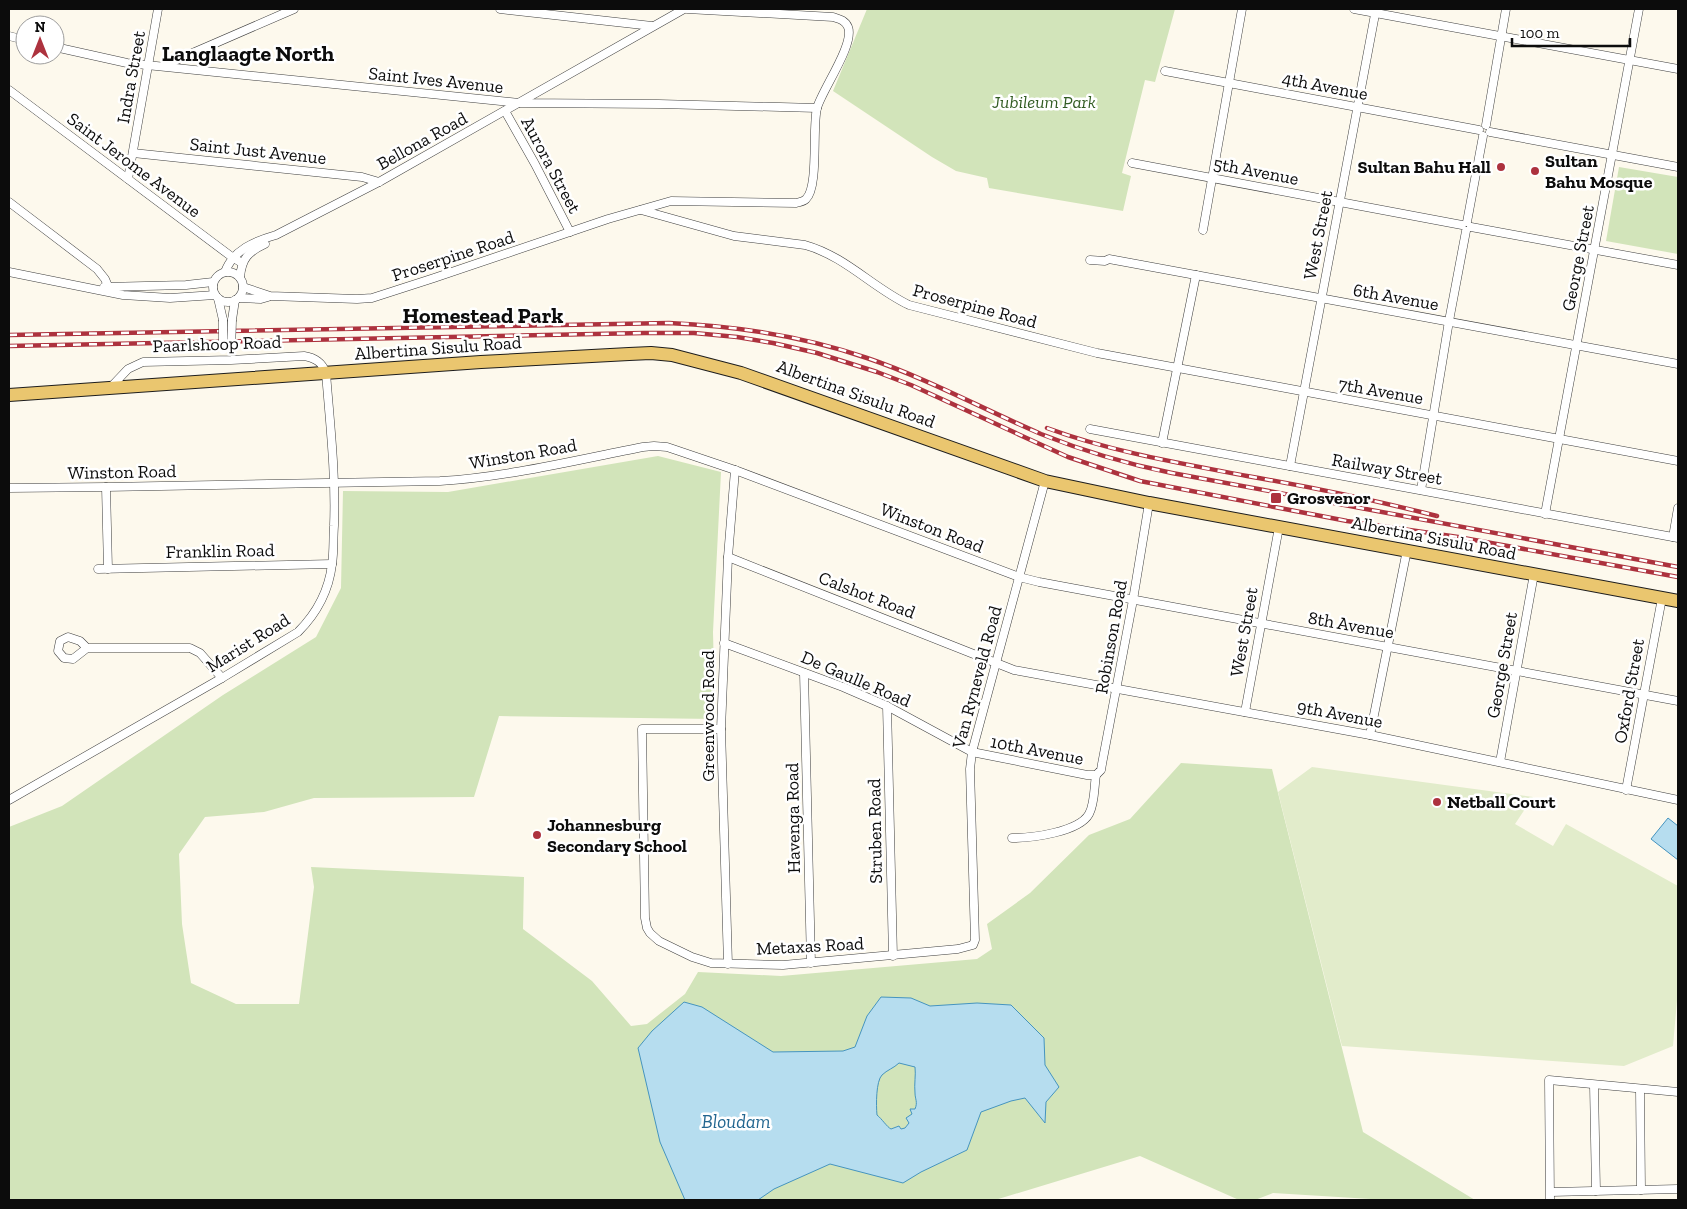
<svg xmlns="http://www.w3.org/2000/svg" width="1687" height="1209" viewBox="0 0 1687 1209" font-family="'Zilla Slab',serif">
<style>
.green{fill:#d2e4ba}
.pitch{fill:#e2eccb}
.water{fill:#b6ddef;stroke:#4594bf;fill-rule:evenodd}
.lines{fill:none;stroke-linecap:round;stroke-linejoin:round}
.street-casing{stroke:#3f3f3f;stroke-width:9}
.primary-casing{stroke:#1d1d1d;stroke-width:14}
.street{stroke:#fff;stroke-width:8}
.primary{stroke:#eac66f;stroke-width:12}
.rail-casing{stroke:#ad323e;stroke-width:4.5}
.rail{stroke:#fff;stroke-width:2.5;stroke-dasharray:8;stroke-linecap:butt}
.street-bridge-casing{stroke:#3f3f3f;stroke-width:9;stroke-linecap:butt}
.street-bridge{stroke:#fff;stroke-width:8}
.poi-dot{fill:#ad323e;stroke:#fff;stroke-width:2}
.labels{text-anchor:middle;stroke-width:5;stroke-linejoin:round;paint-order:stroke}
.street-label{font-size:18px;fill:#0c0c0c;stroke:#fff}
.park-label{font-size:18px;font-style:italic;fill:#325c23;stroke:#fff}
.poi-label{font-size:18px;font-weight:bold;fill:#0c0c0c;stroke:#fff;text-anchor:start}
.water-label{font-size:19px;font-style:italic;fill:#226690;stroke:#fff}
.district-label{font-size:22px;font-weight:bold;fill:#0c0c0c;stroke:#fff}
</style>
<rect width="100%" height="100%" fill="#fdf9ed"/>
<!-- green -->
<g class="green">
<polygon points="867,9 1175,9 1155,82 1145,80 1122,173 1131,176 1123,211 989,188 987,178 956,171 932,157 833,91"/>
<polygon points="1619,167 1678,177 1678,254 1606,241"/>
<polygon points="658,456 721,472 713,632 715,719 499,716 474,797 314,798 264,812 205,817 179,854 182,924 191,983 236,1004 299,1004 314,887 311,867 524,877 523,929 592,981 631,1026 647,1024 685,994 698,972 781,976 977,959 992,949 987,924 1030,893 1089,835 1130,819 1181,763 1272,769 1363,1132 1475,1200 1387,1200 1273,1193 1255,1200 1239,1200 1140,1156 995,1200 9,1200 9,827 62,806 223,695 316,637 341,588 343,491 448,492"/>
</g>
<!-- pitch -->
<polygon class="pitch" points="1312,767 1533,797 1515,824 1553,846 1566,824 1678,886 1678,989 1673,1046 1624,1066 1342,1046 1278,792"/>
<!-- water -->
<g class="water">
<polygon points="1668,818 1678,826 1678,860 1651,839"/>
<path d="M 881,997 L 911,998 L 930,1006 L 977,1003 L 1011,1005 L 1044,1038 L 1045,1065 L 1059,1087 L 1046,1102 L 1045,1123 L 1025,1098 L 1011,1101 L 981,1112 L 967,1150 L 921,1172 L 903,1183 L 830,1164 L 774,1189 L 758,1200 L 685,1200 L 660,1142 L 638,1048 L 652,1031 L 684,1002 L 702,1007 L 773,1052 L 843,1051 L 855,1047 L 867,1016 ZM 899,1063 L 915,1067 C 916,1075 914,1084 915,1093 C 915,1099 918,1102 915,1109 L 910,1109 L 912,1114 L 906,1118 L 909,1123 L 905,1128 L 901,1129 L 899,1126 L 891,1129 C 887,1127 882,1119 877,1115 C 876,1105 876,1081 882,1075 C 887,1070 894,1068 899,1063 Z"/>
</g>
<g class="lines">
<!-- street casing -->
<g class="street-casing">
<g id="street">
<polyline points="500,9 652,26"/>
<polyline points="1354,9 1678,69"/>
<polyline points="9,36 25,40"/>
<polyline points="55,47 127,63 519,103 659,104 817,108"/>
<polyline points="165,65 294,9"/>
<polyline points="1165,71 1479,130"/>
<polyline points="9,90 232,257 242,263"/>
<polyline points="505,111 535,164 570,232"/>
<polyline points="1486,125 1506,9"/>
<polyline points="1490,132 1678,167"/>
<polyline points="133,153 362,177 379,182"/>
<polyline points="1132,163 1462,225"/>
<polyline points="128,179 158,9"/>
<polyline points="9,202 97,269 105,279 108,286"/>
<path d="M 641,210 L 734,236 L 805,245 C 845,256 873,288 909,305 L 1097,353 L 1678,461"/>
<polyline points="1467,222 1483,136"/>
<polyline points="1471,227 1678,265"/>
<polyline points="1203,230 1242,9"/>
<polyline points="1090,260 1105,261 1109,259 1678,364"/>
<circle cx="228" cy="287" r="15"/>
<polyline points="9,272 123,295 170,298 215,295"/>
<path d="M 225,272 C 233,250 255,241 276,235 L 379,182 L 684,9"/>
<path d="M 240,277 C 242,258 248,252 265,244"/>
<polyline points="104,287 186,285 213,282"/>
<path d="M 243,287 L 270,296 L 357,299 L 372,298 L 434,278 L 608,219 L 671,201 L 796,203 C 799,202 803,202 806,199 C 819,187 812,127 817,108 C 822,90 855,44 848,27 C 845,20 839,19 833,17 L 687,9"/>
<polyline points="218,298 223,320"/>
<polyline points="239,298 261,299 268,297"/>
<polyline points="232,320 235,300"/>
<polyline points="1090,429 1678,538"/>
<polyline points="1162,443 1196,275"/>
<polyline points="1290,466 1376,9"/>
<polyline points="106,487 108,569"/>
<path d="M 9,488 L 106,487 L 440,481 C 508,477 576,460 643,447 L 654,446 L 667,447 L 735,470 L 1019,577 L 1039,582 L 1678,701"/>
<polyline points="1421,490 1449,321 1466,231"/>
<polyline points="1545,514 1639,9"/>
<polyline points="1673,537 1678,508"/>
<polyline points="728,557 1014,670 1370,735 1678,800"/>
<polyline points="98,569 332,564"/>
<polyline points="724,643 843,687 887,706 972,752 1087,775 1096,775 1101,770 1102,764 1133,600 1149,503"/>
<polyline points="87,648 73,659 64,658 58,651 60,641 68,637 80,641 87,648 190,648 200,653 222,678"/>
<polyline points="804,673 811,963"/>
<polyline points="887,706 893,956"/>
<polyline points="1245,712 1279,527"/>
<polyline points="721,729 642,729 645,918 647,928 650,933 659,941 692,957 711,963 783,965 958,949 973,945 975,940 970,769 972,752 1045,481"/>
<polyline points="1370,735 1407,550"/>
<polyline points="1500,762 1534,574"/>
<polyline points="1626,790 1662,598"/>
<path d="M 9,800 L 222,678 L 298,632 C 316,614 329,590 332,564 C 334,552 333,539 334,526 C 336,475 330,424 326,373 C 322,362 315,358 304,356 L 231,360 L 143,362 L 128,369 L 110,388"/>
<path d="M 1012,838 C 1032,838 1079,832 1089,814 C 1095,803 1094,787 1096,775"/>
<polyline points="728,964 721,729 728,557 735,470"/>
<polyline points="1594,1085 1596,1191"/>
<polyline points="1640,1089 1641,1190"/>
<polyline points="1551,1192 1678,1189"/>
<polyline points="1550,1200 1549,1080 1678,1092"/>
</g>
</g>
<!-- primary casing -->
<g class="primary-casing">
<polyline id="primary" points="9,395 481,362 629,354 651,353 672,355 741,373 1045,481 1149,503 1678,601"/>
</g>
<!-- street -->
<use href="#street" class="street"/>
<!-- primary -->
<use href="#primary" class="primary"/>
<!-- rail casing -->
<g class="rail-casing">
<g id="rail">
<path d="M 9,335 L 669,323 C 736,326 803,336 867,358 C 926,378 983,409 1041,434 C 1083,451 1127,464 1172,473 L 1678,567"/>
<polyline points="9,346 644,333 694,333 737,337 773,343 817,353 877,372 911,385 1068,457 1140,481 1347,521 1458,537 1678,577"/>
<path d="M 1047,428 C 1112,452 1179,463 1247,476 C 1311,487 1374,500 1437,516"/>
</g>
</g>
<!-- rail -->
<use href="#rail" class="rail"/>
<!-- street-bridge casing -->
<g class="street-bridge-casing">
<g id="street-bridge">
<polyline points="223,350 223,320"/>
<polyline points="231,350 232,320"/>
</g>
</g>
<!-- street-bridge -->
<use href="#street-bridge" class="street-bridge"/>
</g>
<!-- markers -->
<g class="poi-dot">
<circle cx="1501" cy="167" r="5"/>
<circle cx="1535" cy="171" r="5"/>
<rect x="1270" y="492" width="12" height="12" rx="2.5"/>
<circle cx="1437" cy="802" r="5"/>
<circle cx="537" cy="835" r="5"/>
</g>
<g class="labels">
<!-- street labels -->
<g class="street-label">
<text transform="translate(131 77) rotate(-80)" y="6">Indra Street</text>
<text transform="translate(436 80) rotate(6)" y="6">Saint Ives Avenue</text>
<text transform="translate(1325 86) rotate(11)" y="6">4th Avenue</text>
<text transform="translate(422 141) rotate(-29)" y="6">Bellona Road</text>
<text transform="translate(258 151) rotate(6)" y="6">Saint Just Avenue</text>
<text transform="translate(134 165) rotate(37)" y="6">Saint Jerome Avenue</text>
<text transform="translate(551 165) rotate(62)" y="6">Aurora Street</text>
<text transform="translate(1256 171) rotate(11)" y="6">5th Avenue</text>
<text transform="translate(1318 235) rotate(-79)" y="6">West Street</text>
<text transform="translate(453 256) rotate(-18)" y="6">Proserpine Road</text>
<text transform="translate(1578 258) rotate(-79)" y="6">George Street</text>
<text transform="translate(1396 297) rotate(10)" y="6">6th Avenue</text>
<text transform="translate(975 306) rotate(15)" y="6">Proserpine Road</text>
<text transform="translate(217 344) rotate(-2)" y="6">Paarlshoop Road</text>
<text transform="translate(438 348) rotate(-4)" y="6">Albertina Sisulu Road</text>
<text transform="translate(1381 391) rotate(10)" y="6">7th Avenue</text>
<text transform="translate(856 394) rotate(20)" y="6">Albertina Sisulu Road</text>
<text transform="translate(523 454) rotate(-10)" y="6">Winston Road</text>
<text transform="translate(1387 469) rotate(10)" y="6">Railway Street</text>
<text transform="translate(122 472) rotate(-1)" y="6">Winston Road</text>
<text transform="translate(932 528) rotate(21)" y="6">Winston Road</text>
<text transform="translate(1434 538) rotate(11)" y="6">Albertina Sisulu Road</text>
<text transform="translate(220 551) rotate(-1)" y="6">Franklin Road</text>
<text transform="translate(867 595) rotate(21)" y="6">Calshot Road</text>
<text transform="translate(1351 625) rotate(10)" y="6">8th Avenue</text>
<text transform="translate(1244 632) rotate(-80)" y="6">West Street</text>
<text transform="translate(1111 637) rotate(-80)" y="6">Robinson Road</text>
<text transform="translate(248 643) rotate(-32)" y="6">Marist Road</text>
<text transform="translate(1502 665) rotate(-80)" y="6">George Street</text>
<text transform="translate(977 677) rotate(-75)" y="6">Van Ryneveld Road</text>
<text transform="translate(856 679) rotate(23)" y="6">De Gaulle Road</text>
<text transform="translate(1629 691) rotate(-80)" y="6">Oxford Street</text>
<text transform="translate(1340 714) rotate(11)" y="6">9th Avenue</text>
<text transform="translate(708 716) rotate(-90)" y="6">Greenwood Road</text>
<text transform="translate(1037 750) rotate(11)" y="6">10th Avenue</text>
<text transform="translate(793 818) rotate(-91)" y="6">Havenga Road</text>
<text transform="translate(875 831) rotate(-91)" y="6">Struben Road</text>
<text transform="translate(810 946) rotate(-3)" y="6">Metaxas Road</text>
</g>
<!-- park labels -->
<g class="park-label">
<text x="1044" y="108">Jubileum Park</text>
</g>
<!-- poi labels -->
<g class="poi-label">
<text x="1545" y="167">Sultan<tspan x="1545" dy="21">Bahu Mosque</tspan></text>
<text x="1491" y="173" text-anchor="end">Sultan Bahu Hall</text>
<text x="1287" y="504">Grosvenor</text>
<text x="1447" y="808">Netball Court</text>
<text x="547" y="831">Johannesburg<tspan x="547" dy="21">Secondary School</tspan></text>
</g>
<!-- water labels -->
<g class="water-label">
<text x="736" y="1128">Bloudam</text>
</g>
<!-- district labels -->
<g class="district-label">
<text x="248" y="61">Langlaagte North</text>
<text x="483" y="323">Homestead Park</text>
</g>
</g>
<!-- border -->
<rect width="1687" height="1209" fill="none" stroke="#0c0c0c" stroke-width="20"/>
<!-- north arrow -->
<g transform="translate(40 40)"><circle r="24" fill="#ffffff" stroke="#9e9e9e"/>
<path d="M0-4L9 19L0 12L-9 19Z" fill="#ad323e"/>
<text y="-8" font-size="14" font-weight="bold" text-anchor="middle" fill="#0c0c0c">N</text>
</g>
<!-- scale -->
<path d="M1512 38v8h118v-8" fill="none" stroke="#0c0c0c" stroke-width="2.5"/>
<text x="1520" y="38" font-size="15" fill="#0c0c0c" stroke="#ffffff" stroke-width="4" paint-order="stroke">100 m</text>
</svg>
